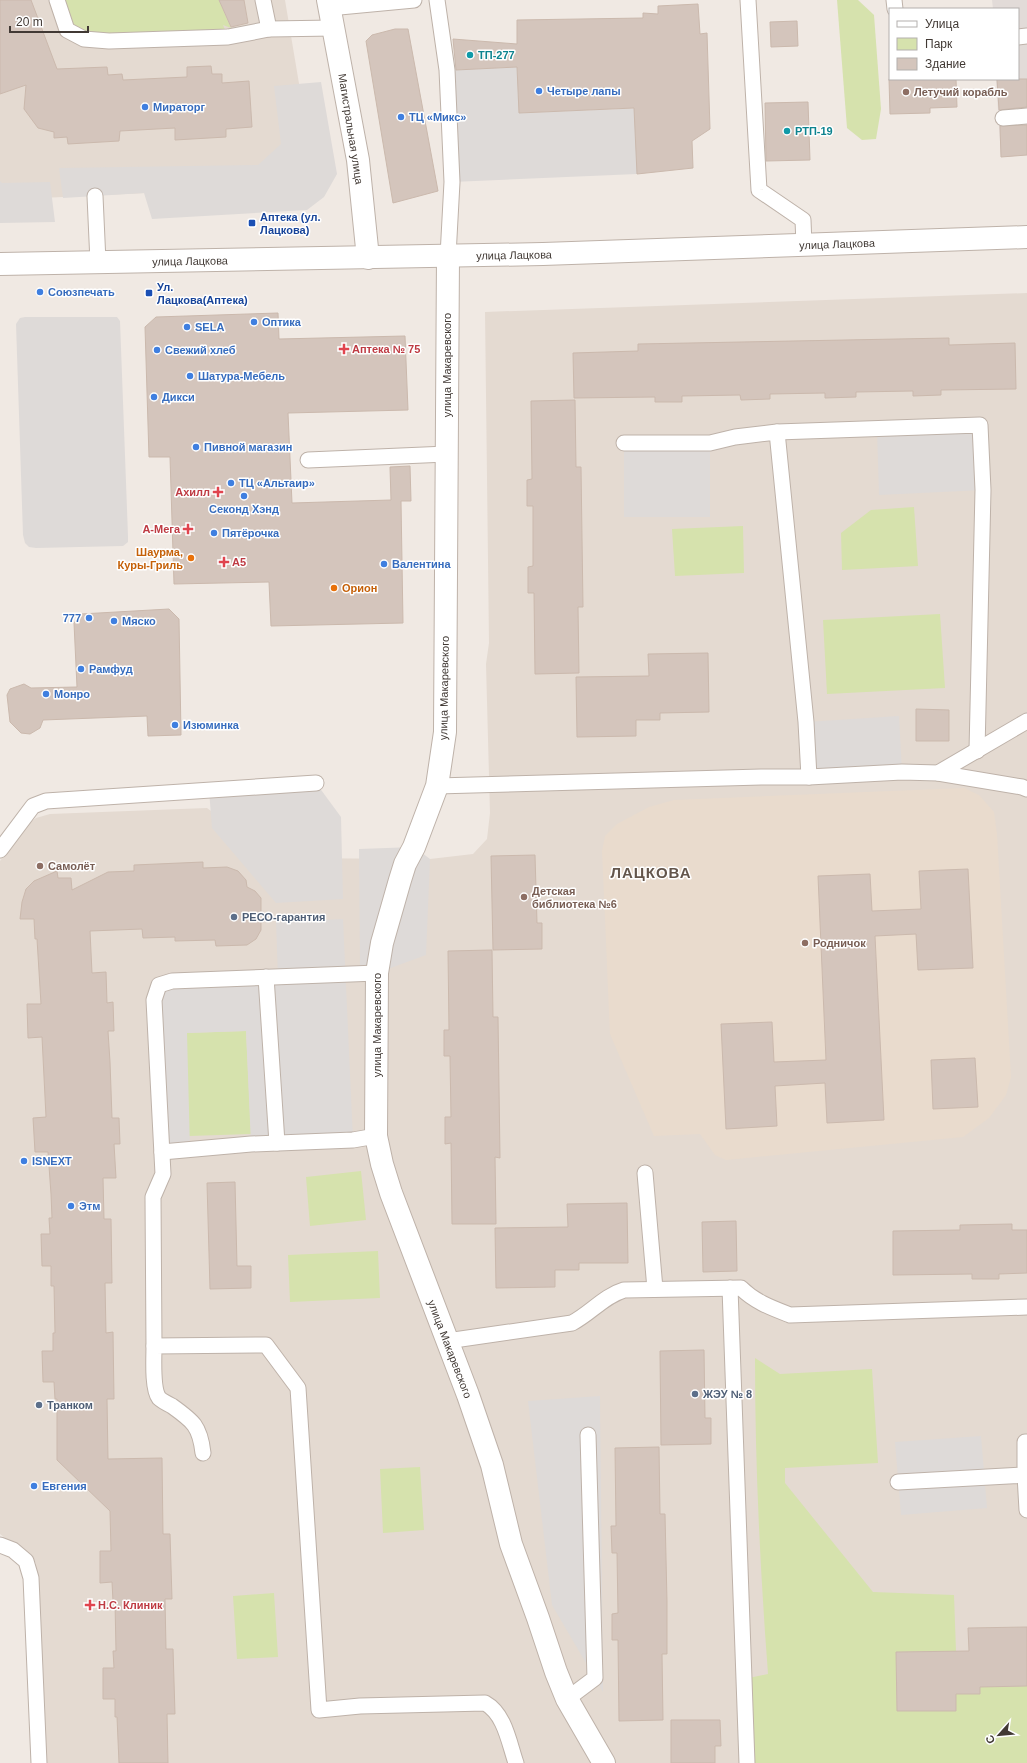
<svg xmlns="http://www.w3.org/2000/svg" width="1027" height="1763" viewBox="0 0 1027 1763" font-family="Arial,sans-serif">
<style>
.residential{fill:#e4dad1}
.industrial{fill:#e2dbd8}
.education{fill:#e9dbcd}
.green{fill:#d6e2ad}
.parking{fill:#dedad8}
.building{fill:#d4c5bc;stroke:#cbb9ad}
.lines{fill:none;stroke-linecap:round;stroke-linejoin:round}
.service-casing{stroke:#beb2a9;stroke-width:17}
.minor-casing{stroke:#beb2a9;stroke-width:24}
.tertiary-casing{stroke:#beb2a9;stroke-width:24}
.service{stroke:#fff;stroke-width:15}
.minor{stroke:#fff;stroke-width:22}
.tertiary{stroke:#fff;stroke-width:22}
.culture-dot{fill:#0f9aa8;stroke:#fff;stroke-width:1.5}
.shop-dot{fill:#3f7fe0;stroke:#fff;stroke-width:1.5}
.education-dot{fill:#8d6e63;stroke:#fff;stroke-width:1.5}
.transit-dot{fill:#1a4fb4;stroke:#fff;stroke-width:1.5}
.health-dot{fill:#e0444e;stroke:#fff;stroke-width:1.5}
.food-dot{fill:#e8710a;stroke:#fff;stroke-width:1.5}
.service-dot{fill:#5c6f8a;stroke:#fff;stroke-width:1.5}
.labels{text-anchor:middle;stroke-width:3;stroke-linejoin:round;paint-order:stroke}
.culture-label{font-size:11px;font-weight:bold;fill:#0d838f;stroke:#fff;text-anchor:start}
.shop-label{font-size:11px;font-weight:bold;fill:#366cbe;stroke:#fff;text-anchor:start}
.education-label{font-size:11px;font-weight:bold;fill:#785e54;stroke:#fff;text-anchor:start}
.street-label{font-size:11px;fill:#413934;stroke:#fff}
.transit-label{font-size:11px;font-weight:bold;fill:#164399;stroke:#fff;text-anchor:start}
.health-label{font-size:11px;font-weight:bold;fill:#be3a42;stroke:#fff;text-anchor:start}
.food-label{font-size:11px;font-weight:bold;fill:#c56008;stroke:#fff;text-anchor:end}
.service-label{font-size:11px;font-weight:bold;fill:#4e5e75;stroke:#fff;text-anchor:start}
.district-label{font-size:15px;font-weight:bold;letter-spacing:1px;fill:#63554b;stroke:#fff}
</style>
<rect width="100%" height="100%" fill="#f0e9e3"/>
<!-- residential -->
<g class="residential">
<polygon points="0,0 285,0 316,185 0,200"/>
<polygon points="1027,293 1027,1763 46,1763 36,1563 0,1534 0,861 27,825 36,818 50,814 207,808 274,858 430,859 473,854 487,839 490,813 486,664 489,643 485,312"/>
</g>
<!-- industrial -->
<polygon class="industrial" points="992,0 1027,0 1027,155 1001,157 996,79 1018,79 1018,9 993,9"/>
<!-- education -->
<polygon class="education" points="964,788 979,795 994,812 997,834 1011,1077 1006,1095 989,1118 963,1137 726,1160 715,1155 700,1134 654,1136 610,1034 602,851 605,836 617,824 649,807 674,800"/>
<!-- green -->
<g class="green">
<polygon points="57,0 219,0 231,28 223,25 228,37 109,41 67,30"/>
<polygon points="837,0 858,0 874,15 881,109 876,139 862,140 847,128"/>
<polygon points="914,507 918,566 842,570 841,533 871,510"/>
<polygon points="743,526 744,573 675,576 672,529"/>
<polygon points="940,614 945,688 827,694 823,620"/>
<polygon points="246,1031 251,1134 189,1136 186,1033"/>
<polygon points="361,1171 366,1220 310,1226 306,1177"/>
<polygon points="378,1251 380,1298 290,1302 288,1255"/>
<path d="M 755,1358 L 780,1374 L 872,1369 L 878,1463 L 785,1468 L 785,1483 L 873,1592 L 954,1595 L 956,1651 L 896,1652 L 897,1711 L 955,1711 L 956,1694 L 980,1694 L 980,1687 L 1027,1686 L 1027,1763 L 747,1763 L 744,1679 L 768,1674 C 760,1569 755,1463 755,1358 Z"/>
<polygon points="420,1467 424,1530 383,1533 380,1469"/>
<polygon points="274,1593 278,1657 237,1659 233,1596"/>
</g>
<!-- parking -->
<g class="parking">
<polygon points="517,67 520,113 645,108 637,174 452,182 447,70"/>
<polygon points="321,82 337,174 324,197 307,210 152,219 144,193 63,198 59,168 258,165 281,144 274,86"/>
<polygon points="0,181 2,183 50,182 55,222 0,223"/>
<polygon points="25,317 117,317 120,321 128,536 128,542 123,546 36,548 29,547 25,543 23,535 16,324 20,318"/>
<polygon points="980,425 983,490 879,495 877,430"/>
<rect x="624" y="443" width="86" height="74"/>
<polygon points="899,716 902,772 809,777 806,722"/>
<polygon points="316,783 341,817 343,899 276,903 212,828 209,790"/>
<polygon points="414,847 430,859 426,955 377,973 360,973 359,849"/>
<polygon points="343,919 353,1140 251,1144 246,1031 187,1033 190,1150 162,1152 159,985 278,977 276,922"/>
<polygon points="600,1396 603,1692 552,1605 528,1401"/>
<polygon points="981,1436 987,1508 901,1515 895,1442"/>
</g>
<!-- building -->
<g class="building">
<polygon points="0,0 31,0 57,69 107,67 108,75 122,74 123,80 187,77 187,67 211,66 212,74 222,74 222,83 249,81 252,127 226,129 226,137 175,140 175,128 120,131 119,141 68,144 67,137 54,138 54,132 38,128 24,109 26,85 0,94"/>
<polygon points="219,0 244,0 248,23 231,27"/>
<polygon points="698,4 700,34 707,33 710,129 692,141 693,168 637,174 634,108 519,113 517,67 456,70 453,39 517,44 517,20 643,18 643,13 658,14 658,6"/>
<polygon points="797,21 798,46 771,47 770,22"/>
<polygon points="395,29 408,29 438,191 393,203 366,41 372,35"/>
<polygon points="889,79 956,79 957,107 930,108 930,113 890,114"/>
<polygon points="997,79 1027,79 1027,107 999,110"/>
<polygon points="808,102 810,160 766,161 765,103"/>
<polygon points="1027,125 1027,155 1001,157 1000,126"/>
<polygon points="278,313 279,339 405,336 408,410 288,413 292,503 391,500 390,467 410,466 411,501 401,501 403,623 271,626 269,582 174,584 170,457 149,457 145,327 156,317"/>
<polygon points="949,338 949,345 1015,343 1016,389 941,390 941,395 913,396 913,391 856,392 856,397 825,398 825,393 770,394 770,399 741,400 740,395 682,396 682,402 655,402 655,397 574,398 573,353 638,351 638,344"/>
<polygon points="575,400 576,467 581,467 583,607 578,607 579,673 535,674 534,593 528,593 528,567 533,566 533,506 527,506 527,480 532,479 531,401"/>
<polygon points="169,609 179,619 181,735 148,736 147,716 43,720 40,728 30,734 21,733 10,722 7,695 10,689 24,684 31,688 77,687 74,623 81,614"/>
<polygon points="708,653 709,712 660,713 660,720 636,720 636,736 577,737 576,677 649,676 648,654"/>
<polygon points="916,709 949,710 949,741 916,741"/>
<polygon points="535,855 537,923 542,923 542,949 493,950 491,856"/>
<polygon points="203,862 203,868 227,867 238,871 246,880 247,887 255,891 261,898 261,930 256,939 247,945 216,946 215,940 175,941 175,937 143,938 142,929 90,931 92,973 106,972 107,1003 113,1002 114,1031 108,1031 110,1062 112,1118 119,1118 120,1144 114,1144 116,1178 103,1178 104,1219 111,1219 112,1283 105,1283 106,1333 113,1332 114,1399 107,1399 108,1459 162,1458 163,1534 170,1534 172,1599 165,1599 166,1649 173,1649 175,1714 167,1714 168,1763 119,1763 117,1717 115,1717 115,1699 103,1699 103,1668 114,1668 113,1651 116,1651 115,1602 113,1601 112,1582 100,1583 100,1551 111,1551 110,1511 57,1460 57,1399 55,1399 54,1382 43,1382 42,1351 53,1351 53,1333 55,1333 54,1286 51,1286 51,1266 42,1266 41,1234 50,1234 49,1218 52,1218 51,1194 48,1152 35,1152 33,1118 46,1117 42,1037 28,1038 27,1004 41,1004 37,939 35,939 34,919 20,919 22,902 26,889 34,881 57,871 58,878 71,878 72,890 108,872 134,871 134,865"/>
<polygon points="968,869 973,968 918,970 916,934 875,936 884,1120 827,1123 825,1083 775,1086 777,1126 726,1129 721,1024 772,1022 774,1062 826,1060 818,876 870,874 872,911 921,909 919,871"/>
<polygon points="492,950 493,1017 498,1017 500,1158 495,1157 496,1224 452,1224 451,1143 445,1144 445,1117 451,1117 450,1056 444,1056 444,1030 449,1030 448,951"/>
<polygon points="975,1058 978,1107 933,1109 931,1060"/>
<polygon points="235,1182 237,1266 251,1266 251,1288 210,1289 207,1183"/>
<polygon points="627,1203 628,1263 579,1263 579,1270 555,1270 555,1287 496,1288 495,1228 568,1227 567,1204"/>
<polygon points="736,1221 737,1271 703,1272 702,1222"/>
<polygon points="1012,1224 1012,1230 1027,1230 1027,1273 999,1274 999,1279 972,1279 972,1274 893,1275 893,1231 960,1230 960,1225"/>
<polygon points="704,1350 705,1418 711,1418 711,1444 661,1445 660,1351"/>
<polygon points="659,1447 660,1514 665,1514 667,1602 667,1654 662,1654 663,1720 619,1721 618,1640 612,1640 612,1614 618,1613 617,1553 612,1553 611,1526 616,1526 615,1448"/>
<polygon points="1027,1627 1027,1686 980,1687 980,1694 956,1694 956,1711 897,1711 896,1652 969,1651 968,1628"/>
<polygon points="671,1720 720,1720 721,1746 715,1746 715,1763 671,1763"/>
</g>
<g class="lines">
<!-- service casing -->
<g class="service-casing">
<g id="service">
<polyline points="57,0 67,30 84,39 109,41 228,37 269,29"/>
<polyline points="263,0 269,29 334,28"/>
<polyline points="437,0 447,70 452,182 448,256"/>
<polyline points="748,0 759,190 803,220 804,245"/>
<polyline points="894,0 895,9"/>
<polyline points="329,8 414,0"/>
<polyline points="1018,37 1027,36"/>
<polyline points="1003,118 1027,116"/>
<polyline points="95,196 98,262"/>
<polyline points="777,432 980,425 983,490 977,751"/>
<polyline points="624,443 710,443 735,437 777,432 806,722 809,777"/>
<polyline points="308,460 447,454"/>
<polyline points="938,773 1022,787 1027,789"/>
<polyline points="437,786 761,777 809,777 902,772 938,773 1027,721"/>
<polyline points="0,850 33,806 46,801 316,783"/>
<polyline points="266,977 277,1143"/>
<polyline points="162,1152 251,1144 353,1140 376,1136"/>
<polyline points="645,1173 655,1289"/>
<polyline points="730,1288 747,1763"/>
<path d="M 447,1341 L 572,1323 C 591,1313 604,1296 624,1290 L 741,1288 C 755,1302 772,1308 790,1315 L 1027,1307"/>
<polyline points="154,1346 153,1197 163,1174 154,1000 159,985 172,981 377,973"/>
<path d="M 203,1453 C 200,1426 193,1421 172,1406 C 168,1404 162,1401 159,1398 C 152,1389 154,1357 154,1346 L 266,1345 L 298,1388 L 319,1710 L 360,1706 L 485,1703 C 505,1714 509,1743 516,1763"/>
<polyline points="1025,1475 1025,1442 1027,1442"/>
<polyline points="898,1482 1025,1475 1027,1510"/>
<polyline points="0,1545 13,1550 26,1561 31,1578 39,1763"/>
<polyline points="567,1699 595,1678 588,1435"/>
</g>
</g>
<!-- minor casing -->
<g class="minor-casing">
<g id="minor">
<polyline points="328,0 358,160 368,258"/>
<polyline points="448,256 445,732 437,786 414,847 405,864 400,880 382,943 377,973 376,1136 382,1164 391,1193 468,1395 492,1465 511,1544 538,1618 556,1672 567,1699 604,1763"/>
</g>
</g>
<!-- tertiary casing -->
<g class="tertiary-casing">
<polyline id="tertiary" points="0,264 543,254 1027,237"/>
</g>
<!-- service -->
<use href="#service" class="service"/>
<!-- minor -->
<use href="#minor" class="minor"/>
<!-- tertiary -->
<use href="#tertiary" class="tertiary"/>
</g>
<!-- markers -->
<g class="culture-dot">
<circle cx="470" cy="55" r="4"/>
<circle cx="787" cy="131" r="4"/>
</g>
<g class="shop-dot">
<circle cx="539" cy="91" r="4"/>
<circle cx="145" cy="107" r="4"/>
<circle cx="401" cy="117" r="4"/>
<circle cx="40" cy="292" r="4"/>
<circle cx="254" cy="322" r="4"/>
<circle cx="187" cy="327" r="4"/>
<circle cx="157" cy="350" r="4"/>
<circle cx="190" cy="376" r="4"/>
<circle cx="154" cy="397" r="4"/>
<circle cx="196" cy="447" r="4"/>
<circle cx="231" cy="483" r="4"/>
<circle cx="244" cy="496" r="4"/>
<circle cx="214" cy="533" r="4"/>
<circle cx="384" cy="564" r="4"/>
<circle cx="89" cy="618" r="4"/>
<circle cx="114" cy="621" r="4"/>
<circle cx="81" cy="669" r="4"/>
<circle cx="46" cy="694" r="4"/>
<circle cx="175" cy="725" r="4"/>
<circle cx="24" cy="1161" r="4"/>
<circle cx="71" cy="1206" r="4"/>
<circle cx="34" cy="1486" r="4"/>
</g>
<g class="education-dot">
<circle cx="906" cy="92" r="4"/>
<circle cx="40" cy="866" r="4"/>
<circle cx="524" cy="897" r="4"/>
<circle cx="805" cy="943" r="4"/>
</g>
<g class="transit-dot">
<rect x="248" y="219" width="8" height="8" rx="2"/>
<rect x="145" y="289" width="8" height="8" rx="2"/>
</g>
<g class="health-dot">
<path d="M342 343h4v4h4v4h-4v4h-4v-4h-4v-4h4z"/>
<path d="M216 486h4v4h4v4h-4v4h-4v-4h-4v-4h4z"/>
<path d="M186 523h4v4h4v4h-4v4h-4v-4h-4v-4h4z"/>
<path d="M222 556h4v4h4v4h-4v4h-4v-4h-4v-4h4z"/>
<path d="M88 1599h4v4h4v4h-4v4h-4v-4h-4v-4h4z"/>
</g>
<g class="food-dot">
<circle cx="191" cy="558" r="4"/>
<circle cx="334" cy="588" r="4"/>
</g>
<g class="service-dot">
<circle cx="234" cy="917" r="4"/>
<circle cx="695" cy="1394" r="4"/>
<circle cx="39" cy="1405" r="4"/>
</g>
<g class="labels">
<!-- culture labels -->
<g class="culture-label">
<text x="478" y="59">ТП-277</text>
<text x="795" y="135">РТП-19</text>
</g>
<!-- shop labels -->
<g class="shop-label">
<text x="547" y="95">Четыре лапы</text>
<text x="153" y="111">Мираторг</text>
<text x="409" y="121">ТЦ «Микс»</text>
<text x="48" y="296">Союзпечать</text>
<text x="262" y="326">Оптика</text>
<text x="195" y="331">SELA</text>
<text x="165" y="354">Свежий хлеб</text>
<text x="198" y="380">Шатура-Мебель</text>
<text x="162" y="401">Дикси</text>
<text x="204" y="451">Пивной магазин</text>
<text x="239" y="487">ТЦ «Альтаир»</text>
<text x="244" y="513" text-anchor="middle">Секонд Хэнд</text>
<text x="222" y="537">Пятёрочка</text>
<text x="392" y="568">Валентина</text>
<text x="81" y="622" text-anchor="end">777</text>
<text x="122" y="625">Мяско</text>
<text x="89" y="673">Рамфуд</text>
<text x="54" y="698">Монро</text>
<text x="183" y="729">Изюминка</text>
<text x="32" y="1165">ISNEXT</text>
<text x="79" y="1210">Этм</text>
<text x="42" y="1490">Евгения</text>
</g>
<!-- education labels -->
<g class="education-label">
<text x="914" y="96">Летучий корабль</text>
<text x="48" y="870">Самолёт</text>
<text x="532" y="895">Детская<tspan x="532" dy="13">библиотека №6</tspan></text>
<text x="813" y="947">Родничок</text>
</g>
<!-- street labels -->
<g class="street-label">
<text transform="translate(351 129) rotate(81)" y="4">Магистральная улица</text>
<text transform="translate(837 244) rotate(-2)" y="4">улица Лацкова</text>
<text transform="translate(514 255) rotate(-1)" y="4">улица Лацкова</text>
<text transform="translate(190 261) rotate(-1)" y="4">улица Лацкова</text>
<text transform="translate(447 365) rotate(-90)" y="4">улица Макаревского</text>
<text transform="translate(444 688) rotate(-89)" y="4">улица Макаревского</text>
<text transform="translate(377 1025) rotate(-90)" y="4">улица Макаревского</text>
<text transform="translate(450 1349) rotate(69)" y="4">улица Макаревского</text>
</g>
<!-- transit labels -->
<g class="transit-label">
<text x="260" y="221">Аптека (ул.<tspan x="260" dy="13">Лацкова)</tspan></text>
<text x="157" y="291">Ул.<tspan x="157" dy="13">Лацкова(Аптека)</tspan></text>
</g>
<!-- health labels -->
<g class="health-label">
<text x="352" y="353">Аптека № 75</text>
<text x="210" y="496" text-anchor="end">Ахилл</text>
<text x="180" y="533" text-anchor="end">А-Мега</text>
<text x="232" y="566">А5</text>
<text x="98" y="1609">Н.С. Клиник</text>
</g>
<!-- food labels -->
<g class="food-label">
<text x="183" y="556">Шаурма,<tspan x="183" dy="13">Куры-Гриль</tspan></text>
<text x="342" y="592" text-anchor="start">Орион</text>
</g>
<!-- service labels -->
<g class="service-label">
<text x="242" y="921">РЕСО-гарантия</text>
<text x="703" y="1398">ЖЭУ № 8</text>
<text x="47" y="1409">Транком</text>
</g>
<!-- district labels -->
<g class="district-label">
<text x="651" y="878">ЛАЦКОВА</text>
</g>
</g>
<!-- legend -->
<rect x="889" y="8" width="130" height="72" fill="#ffffff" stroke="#b3b0ae"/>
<rect x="897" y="21" width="20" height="6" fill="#ffffff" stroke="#b3b0ae"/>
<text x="925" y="28" font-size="12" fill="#413934">Улица</text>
<rect x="897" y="38" width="20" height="12" fill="#d6e2ad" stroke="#b3b0ae"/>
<text x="925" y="48" font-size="12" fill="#413934">Парк</text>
<rect x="897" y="58" width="20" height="12" fill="#d4c5bc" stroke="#b3b0ae"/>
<text x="925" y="68" font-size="12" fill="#413934">Здание</text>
<!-- north arrow -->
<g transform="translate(999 1735) rotate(243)" stroke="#ffffff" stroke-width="3" paint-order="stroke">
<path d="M0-3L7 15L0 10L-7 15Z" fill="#413934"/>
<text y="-6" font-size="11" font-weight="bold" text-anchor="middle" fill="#413934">С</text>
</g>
<!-- scale -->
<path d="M10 26v6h78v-6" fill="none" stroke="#413934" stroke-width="2"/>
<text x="16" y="26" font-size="12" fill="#413934" stroke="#ffffff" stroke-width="3" paint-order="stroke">20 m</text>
</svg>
